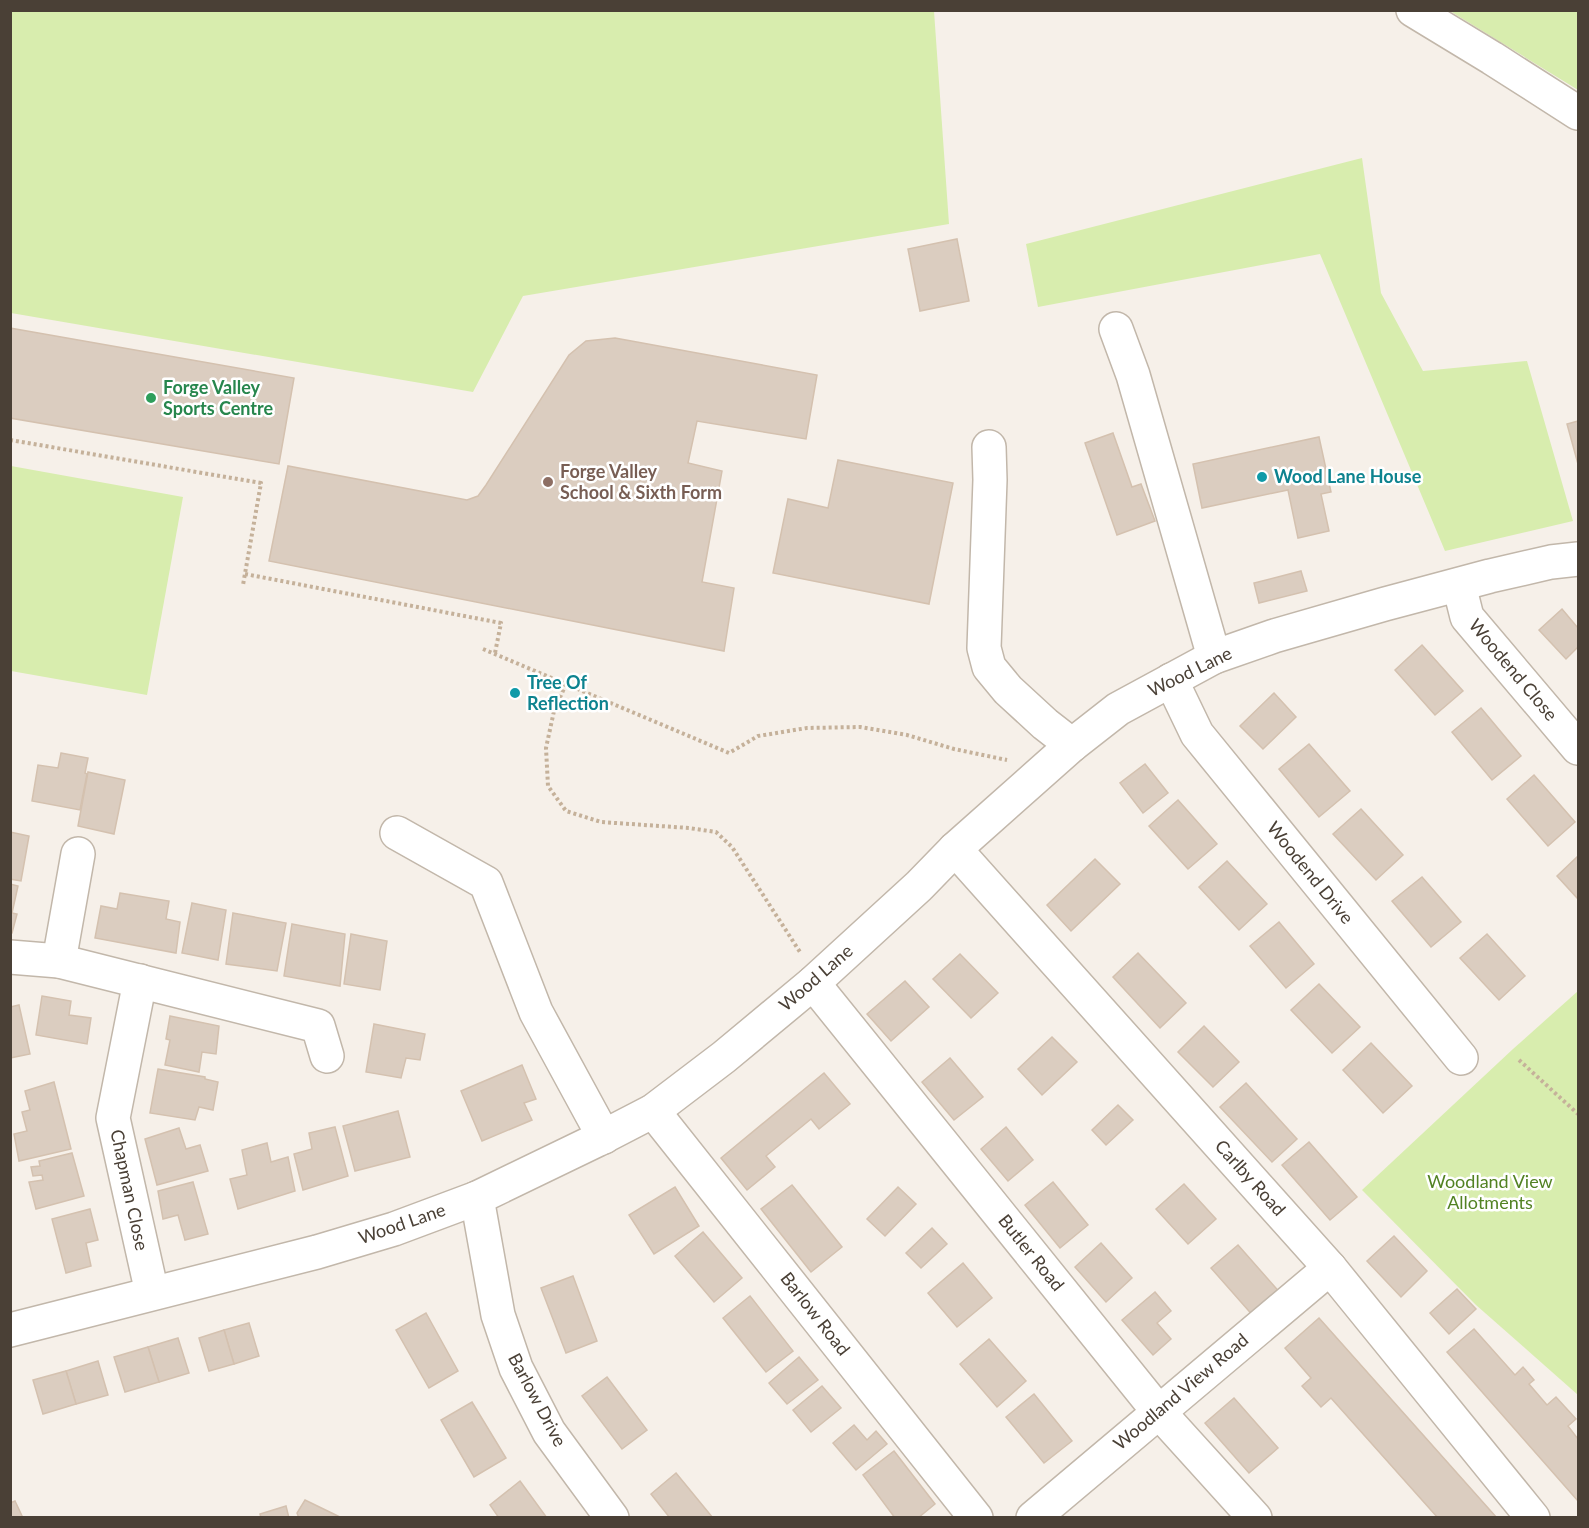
<svg xmlns="http://www.w3.org/2000/svg" width="1589" height="1528" viewBox="0 0 1589 1528" font-family="Lato,sans-serif">
<style>
.green{fill:#d8edae}
.building{fill:#dbcdc0;stroke:#d4c1af;stroke-width:1.5}
.lines{fill:none;stroke-linecap:round;stroke-linejoin:round}
.minor-casing{stroke:#c2b7aa;stroke-width:36}
.path{stroke:#c5b19a;stroke-width:4;stroke-dasharray:3 3;stroke-linecap:butt}
.minor{stroke:#fff;stroke-width:33}
.leisure-dot{fill:#2e9e5b;stroke:#fff;stroke-width:2}
.culture-dot{fill:#0f9aa8;stroke:#fff;stroke-width:2}
.education-dot{fill:#8d6e63;stroke:#fff;stroke-width:2}
.labels{text-anchor:middle;stroke-width:5;stroke-linejoin:round;paint-order:stroke}
.leisure-label{font-size:18px;font-weight:bold;fill:#27864d;stroke:#fff;text-anchor:start}
.education-label{font-size:18px;font-weight:bold;fill:#785e54;stroke:#fff;text-anchor:start}
.culture-label{font-size:18px;font-weight:bold;fill:#0d838f;stroke:#fff;text-anchor:start}
.street-label{font-size:18px;fill:#4a4036;stroke:#fff}
.park-label{font-size:18px;fill:#528223;stroke:#fff}
</style>
<rect width="100%" height="100%" fill="#f6f0e9"/>
<!-- green -->
<g class="green">
<polygon points="10,11 934,11 949,224 523,296 473,392 11,313"/>
<polygon points="1450,11 1578,11 1578,90 1570,85"/>
<polygon points="1362,158 1381,293 1423,371 1527,361 1573,521 1445,551 1320,254 1038,307 1026,244"/>
<polygon points="11,466 183,497 147,695 11,671"/>
<polygon points="1578,991 1578,1395 1476,1305 1362,1190 1513,1049"/>
</g>
<!-- building -->
<g class="building">
<polygon points="957,239 969,301 920,311 908,249"/>
<polygon points="10,328 294,378 279,464 10,418"/>
<polygon points="615,338 817,375 806,439 697,421 688,463 722,471 702,582 734,588 724,651 269,561 288,466 467,500 478,496 486,485 569,355 586,341"/>
<polygon points="1578,421 1578,464 1567,424"/>
<polygon points="1113,433 1132,487 1141,484 1155,521 1117,535 1085,443"/>
<polygon points="1319,437 1331,492 1321,494 1329,531 1298,538 1288,490 1202,508 1193,464"/>
<polygon points="838,460 953,483 929,604 773,573 788,499 828,508"/>
<polygon points="1301,571 1307,591 1259,603 1254,583"/>
<polygon points="1562,609 1578,628 1578,647 1566,659 1539,630"/>
<polygon points="1422,645 1463,691 1435,715 1395,670"/>
<polygon points="1274,693 1296,717 1263,749 1240,726"/>
<polygon points="1481,708 1521,756 1492,780 1452,732"/>
<polygon points="1309,744 1350,791 1319,817 1279,769"/>
<polygon points="61,753 88,758 85,773 87,774 80,810 32,801 38,765 58,768"/>
<polygon points="1145,764 1168,793 1143,813 1120,783"/>
<polygon points="88,772 125,780 114,834 78,826"/>
<polygon points="1534,775 1575,822 1548,846 1507,799"/>
<polygon points="1178,800 1217,844 1188,869 1149,826"/>
<polygon points="1361,809 1403,855 1376,880 1333,834"/>
<polygon points="10,832 29,836 21,881 10,879"/>
<polygon points="1578,856 1578,899 1557,876"/>
<polygon points="1095,859 1120,884 1071,931 1047,905"/>
<polygon points="1227,861 1267,904 1239,930 1199,887"/>
<polygon points="1422,877 1461,922 1431,947 1392,901"/>
<polygon points="10,884 18,886 12,913 17,914 12,933 10,933"/>
<polygon points="120,893 169,901 166,919 180,922 176,953 95,938 101,906 117,909"/>
<polygon points="192,903 226,910 218,960 182,953"/>
<polygon points="233,913 286,923 277,971 226,964"/>
<polygon points="1279,922 1314,964 1286,988 1250,946"/>
<polygon points="292,924 345,934 340,986 284,976"/>
<polygon points="351,934 387,941 380,990 344,984"/>
<polygon points="1487,934 1525,976 1499,1000 1460,958"/>
<polygon points="1138,953 1186,1003 1160,1028 1113,977"/>
<polygon points="960,954 998,993 971,1018 933,979"/>
<polygon points="905,981 929,1007 891,1041 867,1014"/>
<polygon points="1319,984 1360,1027 1332,1053 1291,1010"/>
<polygon points="42,996 71,1001 69,1015 91,1018 87,1044 36,1035"/>
<polygon points="19,1005 30,1054 10,1058 10,1007"/>
<polygon points="170,1016 219,1026 216,1054 202,1052 199,1072 165,1065 170,1040 166,1039"/>
<polygon points="374,1024 425,1034 420,1060 406,1058 401,1078 366,1072"/>
<polygon points="1204,1026 1239,1062 1213,1087 1178,1052"/>
<polygon points="1052,1037 1077,1062 1042,1095 1018,1069"/>
<polygon points="1371,1043 1412,1086 1383,1113 1343,1070"/>
<polygon points="950,1058 983,1097 954,1120 922,1082"/>
<polygon points="522,1065 536,1099 524,1103 532,1120 482,1141 461,1091"/>
<polygon points="158,1069 205,1077 205,1079 218,1082 213,1110 199,1107 195,1120 150,1113"/>
<polygon points="824,1073 850,1104 819,1129 811,1119 766,1156 775,1167 747,1190 721,1158"/>
<polygon points="54,1082 71,1149 19,1161 14,1134 27,1131 22,1112 30,1110 25,1091"/>
<polygon points="1246,1083 1297,1139 1272,1162 1220,1107"/>
<polygon points="1118,1105 1133,1120 1106,1145 1092,1130"/>
<polygon points="398,1111 410,1157 355,1171 343,1126"/>
<polygon points="335,1127 348,1176 303,1190 294,1154 312,1149 309,1133"/>
<polygon points="1006,1127 1033,1160 1008,1181 981,1149"/>
<polygon points="179,1128 186,1149 200,1145 208,1171 157,1185 145,1139"/>
<polygon points="1309,1142 1357,1197 1330,1220 1282,1165"/>
<polygon points="267,1143 271,1162 288,1157 295,1191 238,1209 230,1179 247,1175 242,1150"/>
<polygon points="72,1153 84,1196 36,1209 29,1182 43,1180 42,1175 33,1176 31,1167 40,1166 39,1161"/>
<polygon points="193,1182 208,1234 185,1240 178,1215 163,1219 158,1191"/>
<polygon points="1053,1182 1088,1225 1060,1248 1025,1205"/>
<polygon points="1184,1184 1216,1219 1188,1244 1156,1209"/>
<polygon points="792,1185 842,1247 811,1272 761,1209"/>
<polygon points="675,1187 699,1226 654,1254 629,1215"/>
<polygon points="898,1187 916,1204 885,1236 867,1219"/>
<polygon points="90,1209 98,1240 86,1243 91,1266 66,1273 52,1219"/>
<polygon points="932,1228 947,1244 921,1268 906,1253"/>
<polygon points="703,1232 742,1278 714,1302 675,1256"/>
<polygon points="1394,1236 1427,1271 1401,1297 1367,1261"/>
<polygon points="1101,1243 1132,1278 1106,1302 1075,1267"/>
<polygon points="1238,1245 1282,1295 1255,1318 1211,1268"/>
<polygon points="963,1263 992,1298 957,1327 928,1293"/>
<polygon points="573,1276 597,1341 566,1353 541,1288"/>
<polygon points="1457,1289 1476,1309 1449,1334 1430,1313"/>
<polygon points="1155,1292 1171,1311 1157,1323 1171,1339 1153,1355 1122,1320"/>
<polygon points="750,1296 793,1351 766,1372 723,1318"/>
<polygon points="426,1313 458,1371 429,1388 396,1330"/>
<polygon points="1319,1318 1497,1518 1438,1518 1331,1398 1321,1407 1302,1386 1311,1378 1285,1348"/>
<polygon points="249,1323 259,1356 234,1364 224,1330"/>
<polygon points="1474,1329 1515,1375 1523,1367 1534,1380 1529,1384 1547,1405 1556,1397 1576,1419 1568,1426 1578,1439 1578,1501 1447,1352"/>
<polygon points="224,1330 234,1364 209,1371 199,1338"/>
<polygon points="178,1338 189,1373 159,1382 148,1347"/>
<polygon points="989,1339 1026,1381 997,1407 960,1364"/>
<polygon points="148,1347 159,1382 125,1392 114,1357"/>
<polygon points="799,1357 818,1380 787,1404 769,1383"/>
<polygon points="98,1361 108,1395 76,1404 66,1371"/>
<polygon points="66,1371 76,1404 43,1414 33,1380"/>
<polygon points="607,1377 647,1430 622,1449 582,1396"/>
<polygon points="822,1386 841,1408 811,1432 793,1410"/>
<polygon points="1034,1394 1072,1441 1044,1463 1006,1417"/>
<polygon points="1234,1398 1278,1448 1249,1473 1205,1423"/>
<polygon points="472,1402 506,1458 474,1477 441,1420"/>
<polygon points="854,1425 867,1440 876,1431 887,1444 856,1470 833,1443"/>
<polygon points="894,1451 935,1504 918,1518 895,1518 863,1475"/>
<polygon points="676,1473 713,1518 670,1518 651,1494"/>
<polygon points="520,1481 547,1518 499,1518 490,1505"/>
<polygon points="305,1500 342,1518 299,1518 297,1513"/>
<polygon points="15,1501 23,1518 10,1518 10,1503"/>
<polygon points="286,1506 289,1518 261,1518 260,1514"/>
</g>
<g class="lines">
<!-- minor casing -->
<g class="minor-casing">
<g id="minor">
<polyline points="1413,10 1492,58 1578,113"/>
<polyline points="1116,329 1133,375 1214,657"/>
<polyline points="989,447 990,480 984,648 989,667 1008,690 1045,724 1072,745"/>
<polyline points="1459,585 1467,617 1578,748"/>
<polyline points="1171,680 1197,734 1461,1058"/>
<polyline points="397,833 486,883 536,1012 604,1137"/>
<polyline points="955,849 1330,1268 1533,1518"/>
<polyline points="10,957 59,961 318,1026 327,1056"/>
<polyline points="59,961 78,854"/>
<polyline points="140,981 113,1118 152,1293"/>
<polyline points="813,983 1158,1411 1255,1518"/>
<polyline points="653,1111 976,1518"/>
<polyline points="477,1198 498,1315 516,1368 549,1432 612,1518"/>
<polyline points="10,1330 317,1252 394,1229 477,1198 597,1140 653,1111 724,1057 813,983 919,886 955,849 1072,745 1118,709 1214,657 1274,636 1385,604 1490,576 1551,562 1578,559"/>
<polyline points="1033,1518 1330,1268"/>
</g>
</g>
<!-- path -->
<g class="path">
<polyline points="10,440 261,483 243,585"/>
<polyline points="245,574 501,623 495,653"/>
<polyline points="483,649 729,753 758,736 807,728 860,727 907,735 954,749 1007,760"/>
<polyline points="566,684 554,711 546,748 548,786 566,811 601,822 689,828 716,832 732,847 800,952"/>
<polyline points="1519,1060 1578,1114"/>
</g>
<!-- minor -->
<use href="#minor" class="minor"/>
</g>
<!-- markers -->
<circle class="leisure-dot" cx="151" cy="398" r="6"/>
<g class="culture-dot">
<circle cx="1262" cy="477" r="6"/>
<circle cx="515" cy="693" r="6"/>
</g>
<circle class="education-dot" cx="548" cy="482" r="6"/>
<g class="labels">
<!-- leisure labels -->
<g class="leisure-label">
<text x="163" y="394">Forge Valley<tspan x="163" dy="21">Sports Centre</tspan></text>
</g>
<!-- education labels -->
<g class="education-label">
<text x="560" y="478">Forge Valley<tspan x="560" dy="21">School &amp; Sixth Form</tspan></text>
</g>
<!-- culture labels -->
<g class="culture-label">
<text x="1274" y="483">Wood Lane House</text>
<text x="527" y="689">Tree Of<tspan x="527" dy="21">Reflection</tspan></text>
</g>
<!-- street labels -->
<g class="street-label">
<text transform="translate(1513 670) rotate(50)" y="6">Woodend Close</text>
<text transform="translate(1190 672) rotate(-26)" y="6">Wood Lane</text>
<text transform="translate(1310 873) rotate(51)" y="6">Woodend Drive</text>
<text transform="translate(816 978) rotate(-41)" y="6">Wood Lane</text>
<text transform="translate(1250 1178) rotate(48)" y="6">Carlby Road</text>
<text transform="translate(129 1190) rotate(78)" y="6">Chapman Close</text>
<text transform="translate(402 1224) rotate(-19)" y="6">Wood Lane</text>
<text transform="translate(1031 1253) rotate(51)" y="6">Butler Road</text>
<text transform="translate(815 1314) rotate(52)" y="6">Barlow Road</text>
<text transform="translate(1181 1392) rotate(-40)" y="6">Woodland View Road</text>
<text transform="translate(537 1400) rotate(62)" y="6">Barlow Drive</text>
</g>
<!-- park labels -->
<g class="park-label">
<text x="1490" y="1188">Woodland View<tspan x="1490" dy="21">Allotments</tspan></text>
</g>
</g>
<!-- border -->
<rect width="1589" height="1528" fill="none" stroke="#4a4036" stroke-width="24"/>
</svg>
